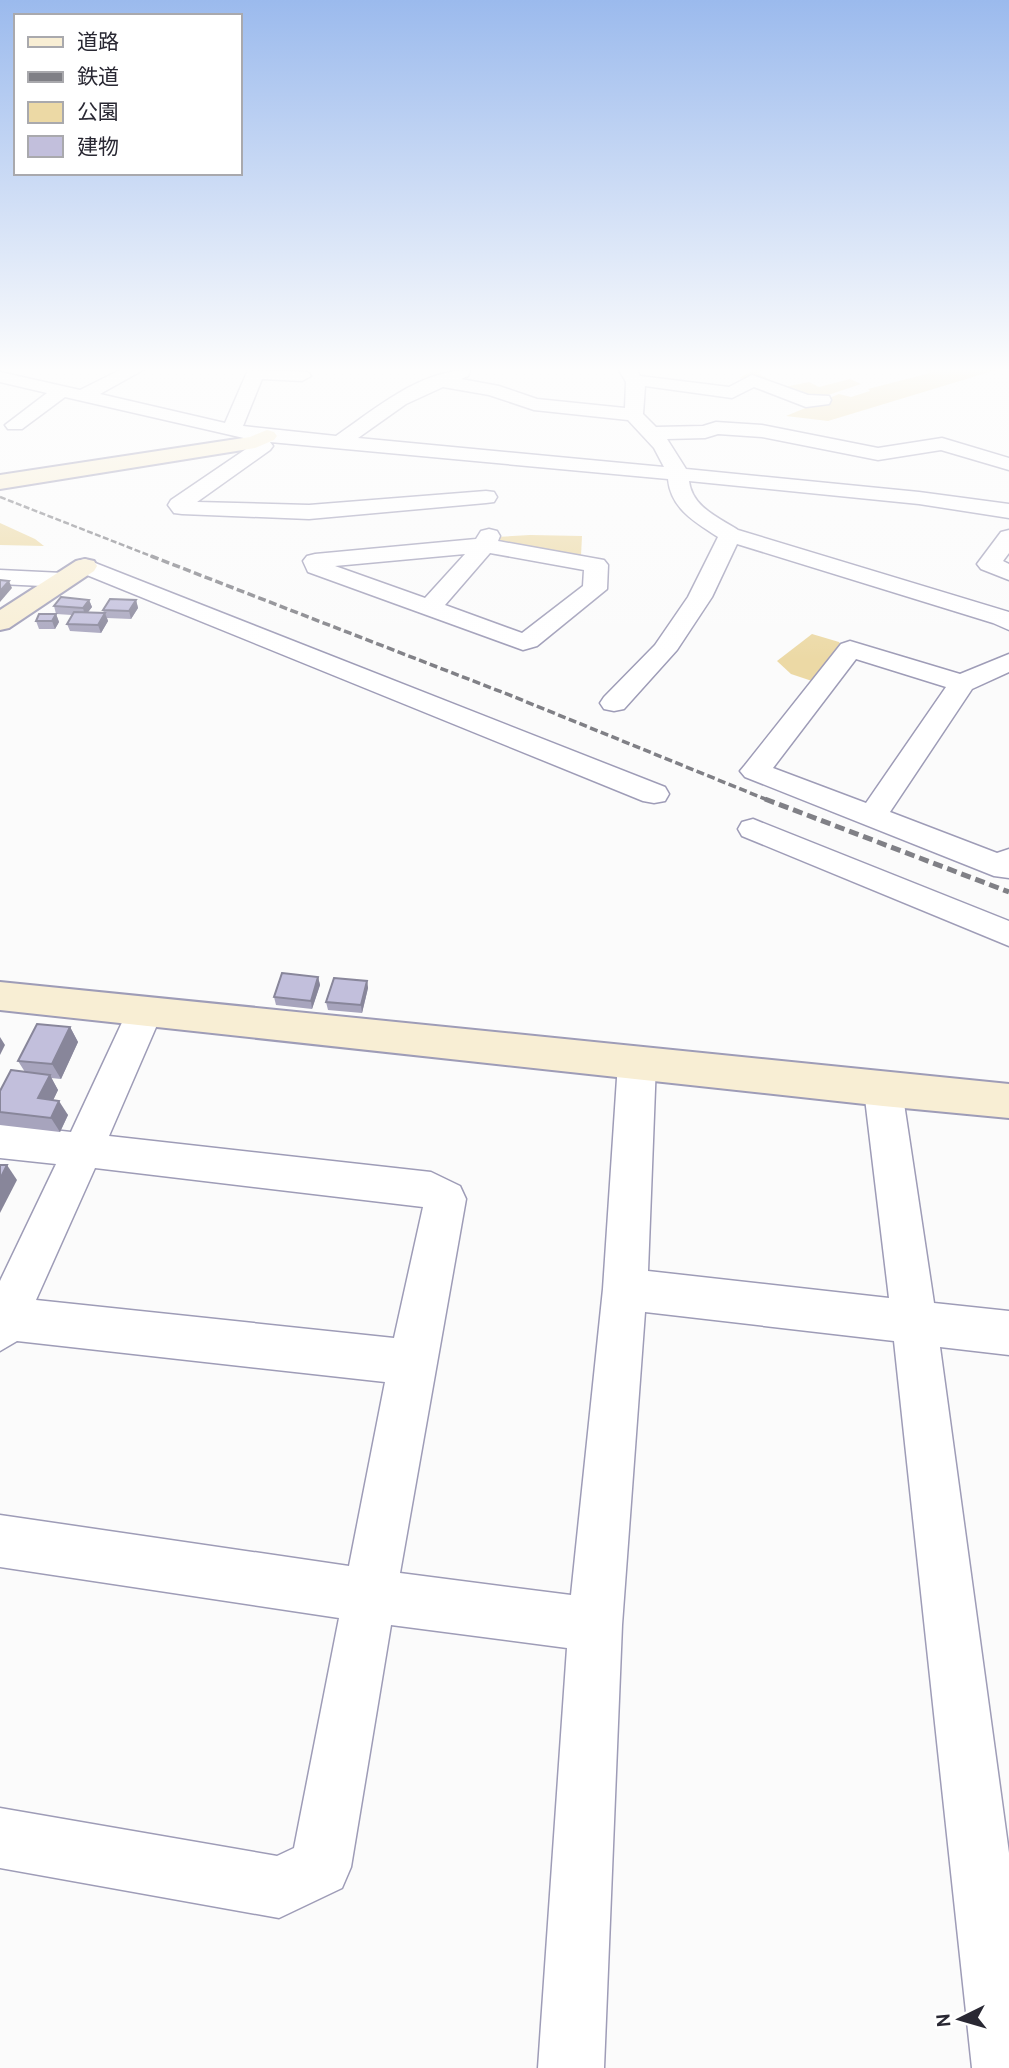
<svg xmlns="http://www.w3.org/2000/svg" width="1009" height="2068" viewBox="0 0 1009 2068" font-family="Cabin,'Noto Sans JP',sans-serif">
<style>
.green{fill:#ecd9a5}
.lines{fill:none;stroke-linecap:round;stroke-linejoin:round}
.street-casing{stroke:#9e9cb7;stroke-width:3}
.secondary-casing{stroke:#9e9cb7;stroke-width:4}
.street{fill:#fff;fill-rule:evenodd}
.secondary{fill:#f8eed4;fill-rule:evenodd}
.rail-far2{stroke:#808086;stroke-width:2.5;stroke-dasharray:6 2.5;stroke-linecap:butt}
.rail-far1{stroke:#808086;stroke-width:3.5;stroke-dasharray:8 3.5;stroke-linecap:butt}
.rail{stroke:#808086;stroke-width:5;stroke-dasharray:10 5;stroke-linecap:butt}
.wall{fill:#a7a4bd}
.shaded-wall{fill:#88869a}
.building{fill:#c2bfdc;stroke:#88869a;stroke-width:2}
</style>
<rect width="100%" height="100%" fill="#fbfbfb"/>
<!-- green -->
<g class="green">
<polygon points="754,370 765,370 757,373 784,387 809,382 819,387 850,379 861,384 822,397 739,378"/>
<polygon points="925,370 996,370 828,421 786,416 839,394 851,397 870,391 868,389 930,373"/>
<polygon points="0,523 35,539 44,546 0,545"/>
<polygon points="530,535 582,536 581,556 497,541 496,537"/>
<polygon points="812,634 839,642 844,649 815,682 791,674 777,661"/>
</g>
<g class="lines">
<!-- street casing -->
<g class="street-casing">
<g id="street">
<path d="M 120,370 L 143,370 L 100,394 L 225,423 L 248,370 L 308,372 L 311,376 L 302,381 L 262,379 L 243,426 L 336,436 C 375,409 420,370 470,370 L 468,376 L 461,379 L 499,386 L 537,399 L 625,408 L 626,382 L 619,370 L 637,370 L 640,376 L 729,387 L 752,375 L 808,395 L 829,396 L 831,400 L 829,404 L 806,407 L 754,387 L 732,398 L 645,386 L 643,414 L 656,427 L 703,426 L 716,422 L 762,425 L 878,448 L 942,438 L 1009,458 L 1009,470 L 941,450 L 878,460 L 762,437 L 718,434 L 705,438 L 667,439 L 686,469 L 919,492 L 1009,504 L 1009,518 L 919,504 L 689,481 C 692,507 718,517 738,530 L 1009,612 L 1009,630 L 993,623 L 737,544 L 712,597 L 677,650 L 624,709 L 614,711 L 604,709 L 600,703 L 604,697 L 655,645 L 688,597 L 718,537 C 695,522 671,509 668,479 L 270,442 L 273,446 L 270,450 L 197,502 L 309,505 L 486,491 L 494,492 L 497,497 L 494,502 L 486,503 L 309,519 L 182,514 L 174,513 L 168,505 L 171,500 L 249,447 L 245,442 L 248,439 L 65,397 L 22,429 L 8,429 L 5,425 L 47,393 L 0,382 L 0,372 L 80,390 ZM 443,387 L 489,395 L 534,410 L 628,420 L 654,448 L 664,467 L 358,438 L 406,404 Z"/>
<path d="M 489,529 L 497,531 L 500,536 L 498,541 L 604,560 L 608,565 L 607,589 L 537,646 L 523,650 L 308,572 L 303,561 L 307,556 L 315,554 L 476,539 L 481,531 ZM 490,553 L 584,570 L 583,586 L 522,633 L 445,605 ZM 465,554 L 425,598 L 335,566 Z"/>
<polygon points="1009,530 1009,553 1003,561 1009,564 1009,580 981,569 977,564 1001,532"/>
<polygon points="85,559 665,787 669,794 665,801 654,803 643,801 77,571 73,566 77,561"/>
<polygon points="0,570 63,573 71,575 75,580 71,585 63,587 0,584"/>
<path d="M 850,641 L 960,674 L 1009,654 L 1009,672 L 972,689 L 890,812 L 997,853 L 1009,849 L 1009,878 L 994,876 L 745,777 L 740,771 L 745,765 L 841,644 ZM 856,659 L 946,687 L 866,803 L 773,768 Z"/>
<polygon points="753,819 1009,921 1009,946 742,836 738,829 742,822"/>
<path d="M 145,997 L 158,1001 L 163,1011 L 109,1136 L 431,1172 L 460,1186 L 466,1199 L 400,1573 L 571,1595 L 603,1289 L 618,1063 L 624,1052 L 637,1048 L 650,1052 L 656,1063 L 648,1271 L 889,1298 L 864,1090 L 869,1079 L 883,1074 L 897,1079 L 902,1090 L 934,1303 L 1009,1311 L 1009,1355 L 940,1347 L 1009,1853 L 1009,2068 L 972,2068 L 894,1341 L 645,1312 L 622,1625 L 604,2068 L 538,2068 L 567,1648 L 391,1625 L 351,1867 L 342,1888 L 279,1918 L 0,1868 L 0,1808 L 277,1856 L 294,1848 L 339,1618 L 0,1567 L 0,1515 L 349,1566 L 385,1382 L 17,1341 L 0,1351 L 0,1281 L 56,1164 L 0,1158 L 0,1124 L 71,1132 L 132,1001 ZM 95,1168 L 423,1207 L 394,1338 L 36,1300 Z"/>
</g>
</g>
<!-- secondary casing -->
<g class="secondary-casing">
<g id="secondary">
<polygon points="267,430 274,432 277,436 274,440 255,448 0,489 0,475 250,437"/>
<polygon points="85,559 94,561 97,566 94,571 9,628 0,630 0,610 76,561"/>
<polygon points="0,982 1009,1084 1009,1118 883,1106 0,1010"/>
</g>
</g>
<!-- street -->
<use href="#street" class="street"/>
<!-- secondary -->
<use href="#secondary" class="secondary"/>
<!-- rail-far2 -->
<polyline class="rail-far2" points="0,497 156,558"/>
<!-- rail-far1 -->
<polyline class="rail-far1" points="151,556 512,696 770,801"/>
<!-- rail -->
<polyline class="rail" points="765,799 1009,892"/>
</g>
<!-- wall -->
<g class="wall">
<polygon points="89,600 92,607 88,612 104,613 103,610 136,600 138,608 131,619 107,618 108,621 101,633 70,631 67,624 72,615 56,614 54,606"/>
<polygon points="56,614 59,622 55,629 39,629 36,621"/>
<polygon points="318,977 320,985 312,1009 276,1005 274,997"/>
<polygon points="367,981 368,988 362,1013 328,1010 326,1002"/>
<polygon points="70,1027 78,1042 61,1079 51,1078 58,1090 53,1100 68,1115 60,1132 0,1125 0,1091 25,1072 18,1061"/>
</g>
<!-- shaded-wall -->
<g class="shaded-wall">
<polygon points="9,581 12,588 0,602 0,591"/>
<polygon points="89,600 92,607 85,616 83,608"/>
<polygon points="136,600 138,608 131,619 129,611"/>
<polygon points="105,613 108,621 101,633 98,625"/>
<polygon points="56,614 59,622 55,629 52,621"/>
<polygon points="318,977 320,985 312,1009 311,1001"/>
<polygon points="367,981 368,988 362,1013 361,1005"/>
<polygon points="70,1027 78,1042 61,1079 52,1064"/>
<polygon points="0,1037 5,1045 0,1055"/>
<polygon points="50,1075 58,1090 47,1113 38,1098"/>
<polygon points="59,1101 68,1115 60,1132 51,1118"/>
<polygon points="7,1165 17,1180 0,1213 0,1179"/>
</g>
<!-- building -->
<g class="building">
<polygon points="0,580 9,581 0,591"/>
<polygon points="61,597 89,600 83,608 54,606"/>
<polygon points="110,599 136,600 129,611 103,610"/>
<polygon points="74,612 105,613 98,625 67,624"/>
<polygon points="39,614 56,614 52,621 36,621"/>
<polygon points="282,973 318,977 311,1001 274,997"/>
<polygon points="334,978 367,981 361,1005 326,1002"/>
<polygon points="37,1024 70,1027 52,1064 18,1061"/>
<polygon points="11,1070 50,1075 38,1098 59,1101 51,1118 0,1112 0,1091"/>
<polygon points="0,1165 7,1165 0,1179"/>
</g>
<!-- sky -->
<linearGradient id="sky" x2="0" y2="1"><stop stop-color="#9bbaed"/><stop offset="0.56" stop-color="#fdfdfd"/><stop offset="1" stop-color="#fdfdfd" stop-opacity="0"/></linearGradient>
<rect width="1009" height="660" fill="url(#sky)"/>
<!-- legend -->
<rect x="14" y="14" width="228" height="161" fill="#ffffff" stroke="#a9a9ad" stroke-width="2"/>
<rect x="28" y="37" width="35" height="10" fill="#f8eed4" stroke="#a9a9ad" stroke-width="2"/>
<text x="77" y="49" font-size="21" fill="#292833">道路</text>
<rect x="28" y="72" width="35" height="10" fill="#808086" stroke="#a9a9ad" stroke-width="2"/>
<text x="77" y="84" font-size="21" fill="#292833">鉄道</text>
<rect x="28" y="102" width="35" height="21" fill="#ecd9a5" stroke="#a9a9ad" stroke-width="2"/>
<text x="77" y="119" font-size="21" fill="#292833">公園</text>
<rect x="28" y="136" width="35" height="21" fill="#c2bfdc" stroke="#a9a9ad" stroke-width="2"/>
<text x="77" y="154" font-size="21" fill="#292833">建物</text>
<!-- north arrow -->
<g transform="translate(960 2019) rotate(265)" stroke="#ffffff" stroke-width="5" paint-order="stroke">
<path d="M0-5L12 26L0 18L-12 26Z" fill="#292833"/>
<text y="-10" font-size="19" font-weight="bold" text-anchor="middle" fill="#292833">N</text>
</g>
</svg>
